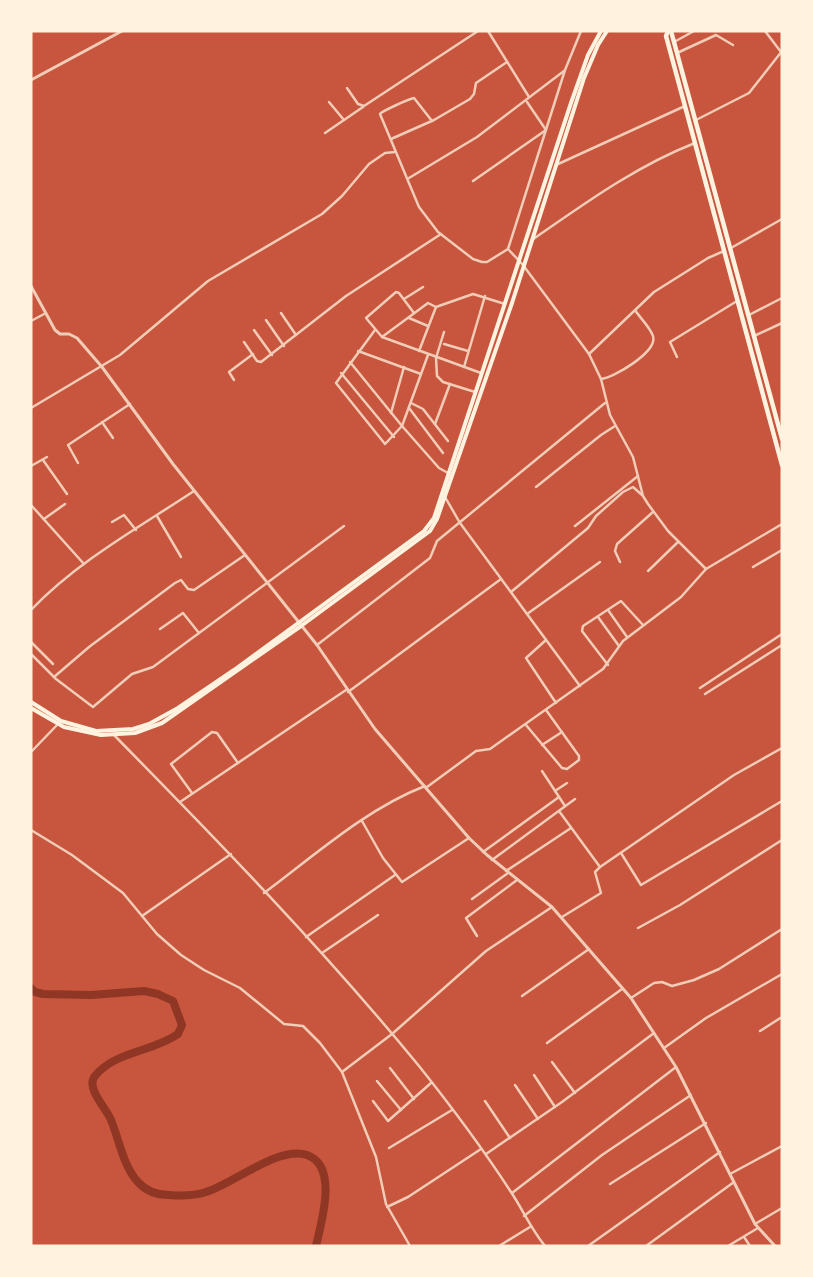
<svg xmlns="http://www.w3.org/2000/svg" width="813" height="1277" viewBox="0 0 813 1277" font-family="'IBM Plex Sans',sans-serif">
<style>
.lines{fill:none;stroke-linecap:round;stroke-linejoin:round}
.river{stroke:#8f3625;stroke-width:8}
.minor{stroke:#f1ccb7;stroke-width:2.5}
.tertiary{stroke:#f1ccb7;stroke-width:3}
.primary{stroke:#fff3e0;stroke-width:4}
.trunk{stroke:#fff3e0;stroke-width:4.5}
</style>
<rect width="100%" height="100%" fill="#c8553d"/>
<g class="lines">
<!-- river -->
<path class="river" d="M 31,988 L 35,992 L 43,994 L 91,995 L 144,991 L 158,994 L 173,1001 L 182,1025 L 178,1034 C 153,1052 115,1051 95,1076 C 85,1088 107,1109 111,1120 C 119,1139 123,1166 138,1182 C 146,1191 157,1195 169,1195 C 181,1196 194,1196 206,1192 C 233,1184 279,1145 307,1155 C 339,1166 321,1223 316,1246"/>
<!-- minor -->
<g class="minor">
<polyline points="488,31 529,97"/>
<polyline points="581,31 565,70 508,249 523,265 589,354 601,379 610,415 633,457 643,496 648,504 668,531 706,569"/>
<polyline points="765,31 781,52"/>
<polyline points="674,42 694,31"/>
<polyline points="677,53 716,35 733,45"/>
<polyline points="347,88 358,104 364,106 478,31"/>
<polyline points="329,102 344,120 363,107"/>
<polyline points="696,120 749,93 782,51"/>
<path d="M 432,121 L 414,98 C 409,99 382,111 380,114 L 419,207 L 438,232 L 473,259 L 482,262 L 487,262 L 508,249"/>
<polyline points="325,133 344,120"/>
<polyline points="391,139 434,120 470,99 474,94 476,83 507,62"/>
<polyline points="556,165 685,106"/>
<polyline points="409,178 477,137 564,71"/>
<polyline points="473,181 546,130 527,102"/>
<path d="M 532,240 C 584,204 636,166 695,143"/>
<polyline points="731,248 782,219"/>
<polyline points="404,299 423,287"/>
<polyline points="281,313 296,335"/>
<polyline points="414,313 399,293 396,292 366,318 382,337 481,373"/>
<polyline points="749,315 782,298"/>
<polyline points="409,318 428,326"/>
<polyline points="266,320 284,346"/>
<polyline points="31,321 46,313"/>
<polyline points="254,330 272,355"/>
<polyline points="375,330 336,383 385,444 402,426 428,355"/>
<polyline points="444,332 436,358 437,376 443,382 475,392"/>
<polyline points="754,336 782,323"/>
<polyline points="382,337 428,303 436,307 473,294 505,304"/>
<polyline points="244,342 257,361 261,362 346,296 441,234"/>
<polyline points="444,344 468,351"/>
<polyline points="358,351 421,374"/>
<polyline points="419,351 436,307"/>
<polyline points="589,354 654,292 708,258 724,251"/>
<polyline points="677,357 670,342 737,301"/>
<polyline points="350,362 402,426 439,468 448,473"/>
<polyline points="464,367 485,296"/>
<polyline points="341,373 394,437"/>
<path d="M 601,379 C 613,378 658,352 653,336 C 650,327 640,318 635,310"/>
<polyline points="234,380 229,372 253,354"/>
<polyline points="411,403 423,409 448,441"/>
<polyline points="31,408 120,355 208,281 322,214 342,196 369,164 385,153 395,152"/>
<polyline points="409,408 443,453"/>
<polyline points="391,413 404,367"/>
<polyline points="102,422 113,438"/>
<polyline points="435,424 450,384"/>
<polyline points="43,460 67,494"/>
<polyline points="78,463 68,445 130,404"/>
<polyline points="31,466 47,457"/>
<polyline points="536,487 601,435 615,426"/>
<polyline points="445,497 460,523 580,686"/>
<polyline points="31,505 84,564"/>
<polyline points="157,516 181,557"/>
<polyline points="44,519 65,504"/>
<polyline points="112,522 124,515 136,530"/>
<polyline points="575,526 638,476"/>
<polyline points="620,562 615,551 617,544 653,512"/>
<polyline points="753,567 782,550"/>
<polyline points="648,571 678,542"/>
<polyline points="511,592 588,528 596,516 623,492 633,487 642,495"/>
<path d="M 31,610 C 78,561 138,528 194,491"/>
<polyline points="608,610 627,637"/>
<polyline points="527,614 600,562"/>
<polyline points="598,617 619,646"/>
<polyline points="160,629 183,613 199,633"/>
<polyline points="546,640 526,658 556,703"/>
<polyline points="31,642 53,664"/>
<polyline points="317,645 430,558 437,541 605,403"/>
<polyline points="31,654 56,679 93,707 132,674 153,667 344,526"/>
<polyline points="608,665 582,631 583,626 621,601 643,625"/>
<polyline points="54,677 89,647 175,583 181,580 188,589 194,590 245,555"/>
<polyline points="700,688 782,634"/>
<polyline points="348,692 501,579"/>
<polyline points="705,694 782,645"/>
<polyline points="526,725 562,768 567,769 579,760 579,756 546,710"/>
<path d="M 114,735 C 219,842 324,950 419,1066 C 451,1106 483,1149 511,1192 C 523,1210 531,1229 545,1246"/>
<polyline points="542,745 562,732"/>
<polyline points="31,752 58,724"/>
<polyline points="542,771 565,806"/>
<polyline points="427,787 476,751 490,749 603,669 623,641 681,597 706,569 782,524"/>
<polyline points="555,791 567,783"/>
<polyline points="192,793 171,764 212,732 217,733 238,763"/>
<polyline points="180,802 346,690"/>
<polyline points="559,811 600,867"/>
<polyline points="362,821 383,858 402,882 469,838"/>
<polyline points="31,830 72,855 123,893 157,934 181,955 204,970 240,988 284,1024 303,1026 320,1043 342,1072 376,1157 386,1204 410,1246"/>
<polyline points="483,852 559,797"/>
<polyline points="621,853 641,885 782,801"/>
<polyline points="492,860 575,799"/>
<polyline points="506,871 571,828"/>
<path d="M 264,893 C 315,855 366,809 425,786"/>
<polyline points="472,899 508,873"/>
<polyline points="142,916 231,854"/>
<polyline points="562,917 601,893 595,872 600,867 734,775 782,748"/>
<polyline points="638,928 680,905 782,840"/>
<polyline points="477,936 466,918 517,880"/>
<polyline points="306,937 395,875"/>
<polyline points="322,953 378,915"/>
<polyline points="522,996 589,949"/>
<polyline points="631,998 654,983 662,982 672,986 694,980 719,969 782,929"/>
<polyline points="760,1031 782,1017"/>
<polyline points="547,1043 622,989"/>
<polyline points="664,1048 706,1018 782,974"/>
<polyline points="552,1062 575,1093"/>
<polyline points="390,1068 414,1099"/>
<polyline points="342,1072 392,1034 486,951 552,907"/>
<polyline points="534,1075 555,1107"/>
<polyline points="377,1081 401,1110"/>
<polyline points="515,1085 538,1119"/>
<polyline points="373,1101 388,1121 431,1083"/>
<polyline points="485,1101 510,1138"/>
<polyline points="389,1148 452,1110"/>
<polyline points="486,1154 562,1102 654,1033"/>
<polyline points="730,1174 782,1146"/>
<polyline points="610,1184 706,1123"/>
<polyline points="512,1193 676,1067"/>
<polyline points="387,1207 408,1197 481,1149"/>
<polyline points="524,1216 602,1155 691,1095"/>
<polyline points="755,1224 782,1208"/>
<polyline points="744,1237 750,1246"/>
<polyline points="499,1246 530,1227"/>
<polyline points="588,1246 720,1152"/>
<polyline points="646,1246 734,1182"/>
<polyline points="728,1246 758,1228"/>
</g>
<!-- tertiary -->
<g class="tertiary">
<polyline points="31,80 122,31"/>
<polyline points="31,286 55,330 60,334 69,334 77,338 102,367 173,464 317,645 375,729 469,838 487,855 552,907 631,998 676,1067 755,1224 775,1246"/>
</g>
<!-- primary -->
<g class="primary">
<polyline points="31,702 61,721 96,731 133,729 149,724 178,708 234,670 424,531 434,518 571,103 588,55 601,31"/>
<polyline points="31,708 64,727 101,735 135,733 162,723 301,626 430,531 437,519 512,303 584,78 598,45 607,31"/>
</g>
<!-- trunk -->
<g class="trunk">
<polyline points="668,31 666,36 782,465"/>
<polyline points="671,31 782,439"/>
</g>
</g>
<!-- border -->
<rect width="813" height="1277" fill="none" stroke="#fff3e0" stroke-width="65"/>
</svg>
